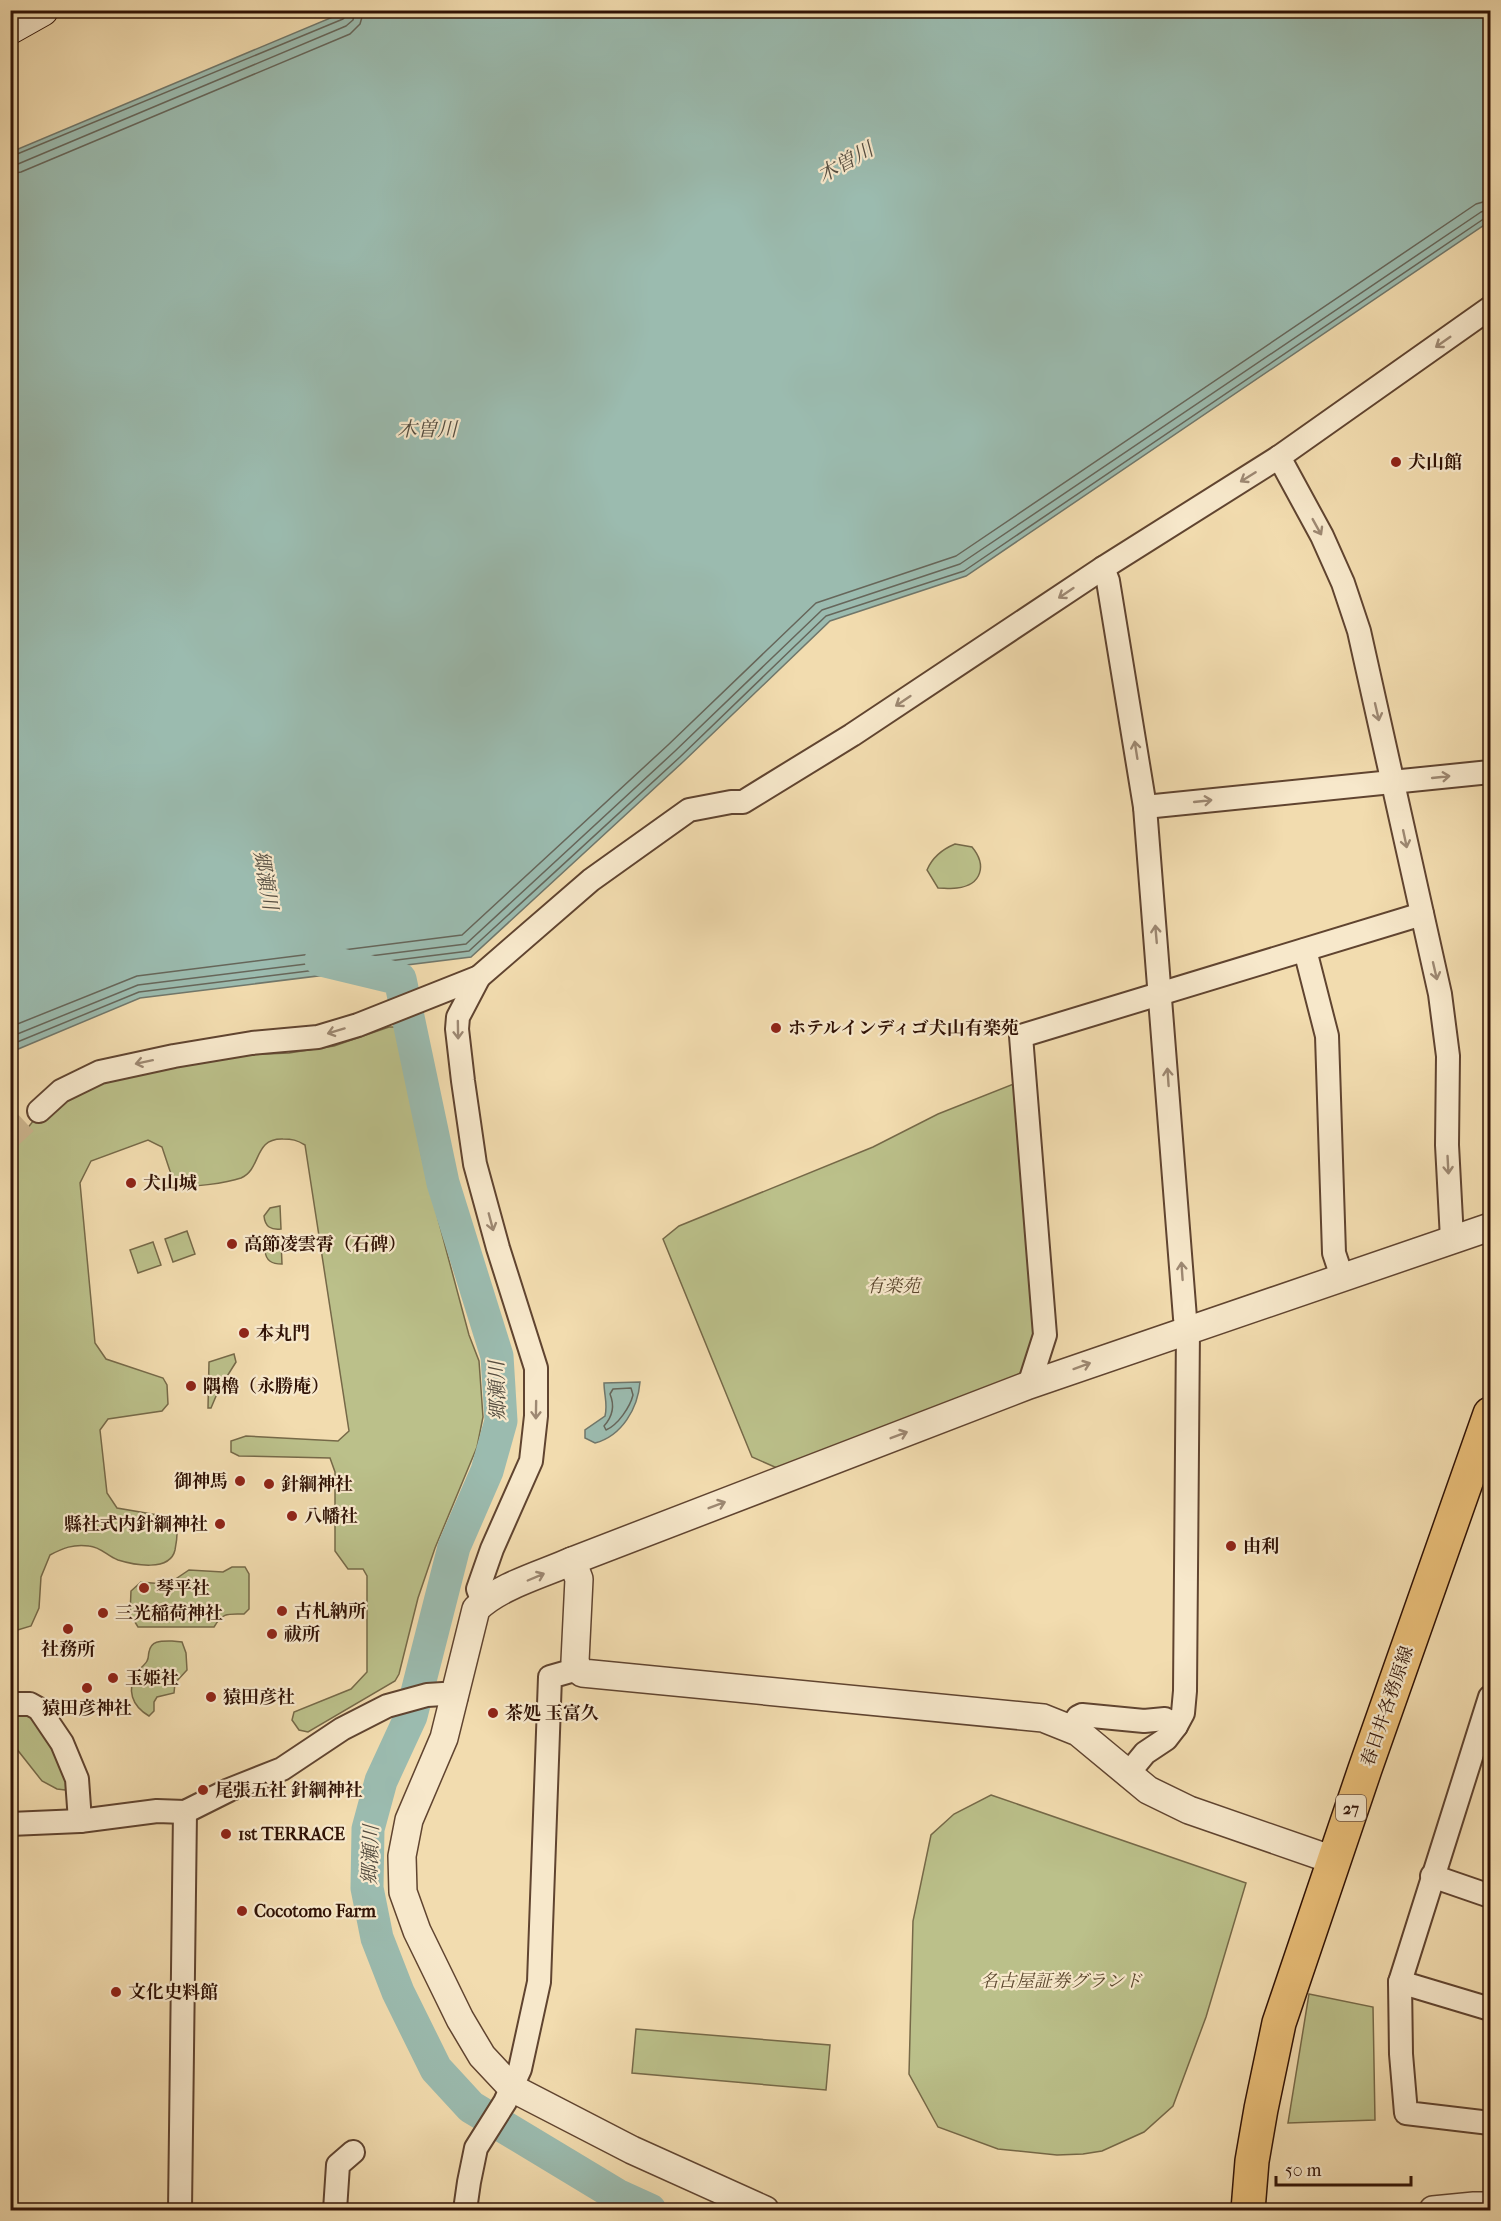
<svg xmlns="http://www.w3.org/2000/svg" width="1501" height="2221" viewBox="0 0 1501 2221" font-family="'IM FELL French Canon','Noto Serif JP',serif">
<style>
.green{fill:#bbc08a;stroke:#766948;stroke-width:1.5}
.water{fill:#9bbbaf;stroke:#70776b;stroke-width:1.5}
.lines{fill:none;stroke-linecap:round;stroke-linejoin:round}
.shore{stroke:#66665a;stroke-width:1.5}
.river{stroke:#9bbbaf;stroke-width:33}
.minor-tunnel{stroke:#cbb48d;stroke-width:22;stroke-dasharray:22 11;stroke-linecap:butt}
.minor-casing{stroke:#604430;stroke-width:26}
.tertiary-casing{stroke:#604430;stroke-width:30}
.secondary-casing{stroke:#301205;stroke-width:34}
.primary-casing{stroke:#301205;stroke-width:36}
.minor{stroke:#f7e8cb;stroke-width:22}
.tertiary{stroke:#f7e8cb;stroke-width:27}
.secondary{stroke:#f7e8cb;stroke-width:32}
.primary{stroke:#e9be78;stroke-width:33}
.oneway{stroke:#9d8872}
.poi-dot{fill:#8f2418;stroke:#f7e8cb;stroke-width:2}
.labels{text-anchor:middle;stroke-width:4.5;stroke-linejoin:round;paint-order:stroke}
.shield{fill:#f7e8cb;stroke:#6c5240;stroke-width:1.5}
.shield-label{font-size:16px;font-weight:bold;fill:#301205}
.poi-label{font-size:18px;font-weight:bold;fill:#301205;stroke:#f7e8cb;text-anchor:start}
.park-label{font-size:18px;font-style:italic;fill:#5a462d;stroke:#f7e8cb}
.street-label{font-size:18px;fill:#301205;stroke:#f7e8cb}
.water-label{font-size:20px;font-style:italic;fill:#554d40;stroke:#f7e8cb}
</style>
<rect width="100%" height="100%" fill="#f2dcaf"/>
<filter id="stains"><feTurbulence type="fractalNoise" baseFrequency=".00333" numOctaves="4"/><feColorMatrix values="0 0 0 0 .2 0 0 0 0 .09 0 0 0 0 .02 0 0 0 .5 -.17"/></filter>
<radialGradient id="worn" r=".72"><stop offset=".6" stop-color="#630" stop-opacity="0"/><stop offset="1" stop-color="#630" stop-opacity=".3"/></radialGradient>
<!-- green -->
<g class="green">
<path d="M 955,844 L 972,847 C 987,865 982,885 957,888 C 951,889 944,888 938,888 L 927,870 C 932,858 943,849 955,844 Z"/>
<path d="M 389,1027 L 400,1027 L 410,1097 L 422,1157 L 447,1253 L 469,1335 L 479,1361 L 483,1417 L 477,1447 L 435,1548 L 418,1598 L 399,1674 L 395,1681 L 308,1732 L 299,1730 L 292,1720 L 294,1712 L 351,1689 L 367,1672 L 367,1576 L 363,1569 L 348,1569 L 335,1551 L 335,1472 L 330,1458 L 239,1456 L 231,1452 L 231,1441 L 246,1436 L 338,1441 L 349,1431 L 305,1145 C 297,1140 292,1139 283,1139 C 253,1138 262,1169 241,1178 C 227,1183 189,1188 175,1186 L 162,1147 L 148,1140 L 91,1161 L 80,1183 L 95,1343 L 106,1359 L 163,1378 L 167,1385 L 168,1404 L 162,1411 L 108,1419 L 100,1430 L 107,1493 L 117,1508 L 175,1518 C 179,1528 177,1540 175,1550 C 170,1572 134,1565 118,1560 C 107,1556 101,1547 89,1546 C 73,1544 63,1548 50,1555 L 41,1577 L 39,1608 L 31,1626 L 11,1632 L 10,1150 L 34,1120 L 66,1094 L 120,1077 L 241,1055 L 289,1053 L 334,1046 Z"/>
<polygon points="1016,1083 1034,1321 1031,1356 1021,1382 786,1472 752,1457 663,1239 679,1226 873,1147 938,1114"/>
<path d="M 280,1206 L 281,1229 C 271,1230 265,1227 264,1216 L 270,1208 Z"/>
<polygon points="187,1231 195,1254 173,1262 165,1239"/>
<path d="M 281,1241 L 282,1264 C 272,1264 266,1261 265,1251 L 271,1242 Z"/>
<polygon points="153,1242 161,1265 138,1273 130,1250"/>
<polygon points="234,1354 236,1362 219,1389 211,1408 208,1408 209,1362"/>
<path d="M 232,1567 L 245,1567 L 249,1574 L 249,1609 L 244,1614 C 228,1614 223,1612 214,1627 L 138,1627 L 130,1614 L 131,1591 L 141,1582 L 163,1584 L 171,1582 L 189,1570 L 223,1572 Z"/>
<path d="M 172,1641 L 182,1642 L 186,1653 L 187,1670 L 175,1683 L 174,1693 L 157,1697 L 154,1702 L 154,1711 L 149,1716 C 132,1706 126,1690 137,1672 C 140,1668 145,1665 147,1661 C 149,1658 148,1655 149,1652 C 151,1640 162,1641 172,1641 Z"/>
<polygon points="14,1714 32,1715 64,1770 67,1787 65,1790 57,1789 42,1781 16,1748 13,1741"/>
<polygon points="991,1795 1246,1883 1206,2017 1173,2106 1144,2132 1102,2151 1083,2154 1057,2155 998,2149 938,2127 909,2074 913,1921 931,1835 954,1814"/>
<polygon points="1309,1994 1373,2007 1375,2120 1288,2123"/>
<polygon points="636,2029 830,2045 826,2090 632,2073"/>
</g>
<!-- water -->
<g class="water">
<polygon points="347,11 1490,11 1490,221 966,576 830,621 684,761 471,957 140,998 11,1052 11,152"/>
<path d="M 640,1382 C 638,1408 622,1436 595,1443 L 585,1438 L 585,1430 L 605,1416 C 608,1404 604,1395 604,1383 Z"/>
</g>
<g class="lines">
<!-- shore -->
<g class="shore">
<polyline points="10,157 343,19 346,16 347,10"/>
<polyline points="10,165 18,164 346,26 353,20 355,10"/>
<polyline points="10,174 21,172 350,34 360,24 364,10"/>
<polyline points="10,1027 137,976 462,935 668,745 816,603 956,556 1476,204 1490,200"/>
<polyline points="10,1037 138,985 466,944 674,752 822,610 960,564 1481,212 1490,209"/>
<polyline points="10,1045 139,992 469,951 680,757 826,616 964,571 1485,218 1490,217"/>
<path d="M 613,1389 L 631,1388 L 633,1395 C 630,1407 618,1425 606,1430 L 604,1426 C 613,1416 615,1406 610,1394 Z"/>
</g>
<!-- river -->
<polyline class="river" points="321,960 400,979 443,1183 497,1356 501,1421 487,1471 454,1547 411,1716 381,1781 368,1829 367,1888 377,1938 398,1992 436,2069 471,2107 617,2195 650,2210"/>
<!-- minor-tunnel -->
<polyline class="minor-tunnel" points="10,1138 39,1111"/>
<!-- minor casing -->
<g class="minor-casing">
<g id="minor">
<polyline points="1279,457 1322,536 1343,583 1359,631 1440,994 1448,1056 1447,1145 1452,1239"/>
<polyline points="1103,568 1108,581 1145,807 1185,1318 1188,1329 1185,1691 1183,1713 1176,1726 1166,1739 1145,1753 1127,1775"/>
<polyline points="1145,807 1490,772"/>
<polyline points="1305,950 1327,1036 1334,1253 1342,1277"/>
<polyline points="479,977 458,1017 457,1029 463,1081 475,1164 498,1248 536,1368 536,1416 531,1461 492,1549 478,1589 483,1602"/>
<polyline points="39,1111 61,1091 100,1072 174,1056 252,1043 318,1037 358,1025 479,977 591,880 689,810 731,802 743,802 852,735 1103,568 1279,457 1490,308"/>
<polyline points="1029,1385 1045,1335 1021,1036 1422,914"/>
<polyline points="1490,1697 1400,1982 1401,2054 1406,2113 1490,2123"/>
<polyline points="10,1704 30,1704 39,1709 62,1743 77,1779 80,1821"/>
<polyline points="1070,1729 1078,1717 1082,1715 1144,1721 1165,1719 1176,1726"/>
<polyline points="10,1824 80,1821 157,1811 185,1812 229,1790 282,1769 342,1729 387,1706 427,1695 443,1694 456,1697"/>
<polyline points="1432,1876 1490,1896"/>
<polyline points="1400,1982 1490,2009"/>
<polyline points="180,2210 185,1812"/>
<polyline points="335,2210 338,2165 353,2152"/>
<polyline points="465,2210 469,2182 476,2148 505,2102 520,2069 539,1982 550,1677 578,1669"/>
</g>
</g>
<!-- tertiary casing -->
<g class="tertiary-casing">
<g id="tertiary">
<polyline points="572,1561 579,1579 575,1661 578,1669 582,1673 1043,1718 1078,1732 1148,1790 1189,1810 1333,1860"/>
<path d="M 765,2210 L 632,2150 L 512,2088 L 482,2056 L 460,2019 L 417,1931 L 403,1892 L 402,1856 L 409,1820 L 444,1738 L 476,1609 C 499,1586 543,1574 572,1561 L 1029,1385 L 1490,1227"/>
<polyline points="1433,2210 1474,2206 1490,2206"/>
</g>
</g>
<!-- secondary casing -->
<g class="secondary-casing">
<polyline id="secondary" points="10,28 42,10"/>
</g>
<!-- primary casing -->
<g class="primary-casing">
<polyline id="primary" points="1248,2210 1252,2161 1261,2109 1279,2023 1365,1769 1490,1414"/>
</g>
<!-- minor -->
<use href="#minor" class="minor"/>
<!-- tertiary -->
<use href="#tertiary" class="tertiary"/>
<!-- secondary -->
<use href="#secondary" class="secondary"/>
<!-- primary -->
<use href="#primary" class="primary"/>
</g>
<!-- one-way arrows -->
<defs><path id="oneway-shaft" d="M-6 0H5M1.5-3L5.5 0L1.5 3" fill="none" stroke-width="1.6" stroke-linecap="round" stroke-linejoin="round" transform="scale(1.5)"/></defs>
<g class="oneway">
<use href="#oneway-shaft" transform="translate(1443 342) rotate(145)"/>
<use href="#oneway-shaft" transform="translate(1248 477) rotate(148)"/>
<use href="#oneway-shaft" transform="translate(1317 527) rotate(61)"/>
<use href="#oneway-shaft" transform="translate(1066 593) rotate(146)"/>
<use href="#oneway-shaft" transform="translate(903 701) rotate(146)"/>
<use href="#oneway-shaft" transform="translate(1377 712) rotate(77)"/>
<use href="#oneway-shaft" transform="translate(1136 750) rotate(-99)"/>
<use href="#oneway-shaft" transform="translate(1441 777) rotate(-6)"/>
<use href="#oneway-shaft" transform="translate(1203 801) rotate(-6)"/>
<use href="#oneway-shaft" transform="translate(1405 839) rotate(78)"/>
<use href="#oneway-shaft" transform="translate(1156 934) rotate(-95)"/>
<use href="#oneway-shaft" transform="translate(1435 971) rotate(77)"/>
<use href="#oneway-shaft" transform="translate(458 1030) rotate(89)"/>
<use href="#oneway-shaft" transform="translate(336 1031) rotate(163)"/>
<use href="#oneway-shaft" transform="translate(144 1062) rotate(168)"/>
<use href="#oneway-shaft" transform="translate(1168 1077) rotate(-94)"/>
<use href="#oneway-shaft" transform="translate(1448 1165) rotate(87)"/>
<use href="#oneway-shaft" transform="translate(491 1222) rotate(75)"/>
<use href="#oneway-shaft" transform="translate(1182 1271) rotate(-94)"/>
<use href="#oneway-shaft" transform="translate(1082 1366) rotate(-20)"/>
<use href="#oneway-shaft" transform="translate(536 1410) rotate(91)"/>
<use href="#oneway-shaft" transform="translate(899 1435) rotate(-21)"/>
<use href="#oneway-shaft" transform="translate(717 1505) rotate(-21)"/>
<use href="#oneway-shaft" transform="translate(536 1577) rotate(-23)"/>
</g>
<!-- markers -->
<g class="poi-dot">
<circle cx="1396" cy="462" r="6"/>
<circle cx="776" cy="1028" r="6"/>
<circle cx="131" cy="1183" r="6"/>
<circle cx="232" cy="1244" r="6"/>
<circle cx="244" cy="1333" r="6"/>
<circle cx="191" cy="1386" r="6"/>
<circle cx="240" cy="1481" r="6"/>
<circle cx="269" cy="1484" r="6"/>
<circle cx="292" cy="1516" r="6"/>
<circle cx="220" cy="1524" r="6"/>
<circle cx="1231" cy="1546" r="6"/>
<circle cx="144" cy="1588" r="6"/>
<circle cx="282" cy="1611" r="6"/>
<circle cx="103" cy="1613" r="6"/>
<circle cx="68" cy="1629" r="6"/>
<circle cx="272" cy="1634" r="6"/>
<circle cx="113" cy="1678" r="6"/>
<circle cx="87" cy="1688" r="6"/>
<circle cx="211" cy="1697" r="6"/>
<circle cx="493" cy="1713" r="6"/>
<circle cx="203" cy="1790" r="6"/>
<circle cx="226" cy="1834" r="6"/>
<circle cx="242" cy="1911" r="6"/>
<circle cx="116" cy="1992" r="6"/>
</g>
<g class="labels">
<!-- shield labels -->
<rect class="shield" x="1336" y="1795" width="30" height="26" rx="4.5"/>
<g class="shield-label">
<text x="1351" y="1814">27</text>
</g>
<!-- poi labels -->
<g class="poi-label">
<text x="1408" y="468">犬山館</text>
<text x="788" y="1034">ホテルインディゴ犬山有楽苑</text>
<text x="143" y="1189">犬山城</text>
<text x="244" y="1250">高節凌雲霄（石碑）</text>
<text x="256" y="1339">本丸門</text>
<text x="203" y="1392">隅櫓（永勝庵）</text>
<text x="228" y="1487" text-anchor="end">御神馬</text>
<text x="281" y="1490">針綱神社</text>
<text x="304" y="1522">八幡社</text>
<text x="208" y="1530" text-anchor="end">縣社式内針綱神社</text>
<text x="1243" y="1552">由利</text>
<text x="156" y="1594">琴平社</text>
<text x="294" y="1617">古札納所</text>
<text x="115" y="1619">三光稲荷神社</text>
<text x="284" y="1640">祓所</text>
<text x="68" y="1655" text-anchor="middle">社務所</text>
<text x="125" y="1684">玉姫社</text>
<text x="223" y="1703">猿田彦社</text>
<text x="87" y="1714" text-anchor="middle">猿田彦神社</text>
<text x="505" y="1719">茶処 玉富久</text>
<text x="215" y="1796">尾張五社 針綱神社</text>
<text x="238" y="1840">1st TERRACE</text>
<text x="254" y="1917">Cocotomo Farm</text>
<text x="128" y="1998">文化史料館</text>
</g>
<!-- park labels -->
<g class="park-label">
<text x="893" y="1292">有楽苑</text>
<text x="1061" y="1987">名古屋証券グランド</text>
</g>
<!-- street labels -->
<g class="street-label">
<text transform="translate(1387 1706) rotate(-71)" y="6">春日井各務原線</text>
</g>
<!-- water labels -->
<g class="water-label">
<text transform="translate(845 162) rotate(-29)" y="7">木曽川</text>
<text x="427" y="436">木曽川</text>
<text transform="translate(266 880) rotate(80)" y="7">郷瀬川</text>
<text transform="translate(497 1391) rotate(-92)" y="7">郷瀬川</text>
<text transform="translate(370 1855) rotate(-88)" y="7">郷瀬川</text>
</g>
</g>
<!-- margin -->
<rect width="1501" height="2221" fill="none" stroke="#f2dcaf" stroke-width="36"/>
<rect x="12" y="12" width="1477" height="2197" fill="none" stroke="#301205" stroke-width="3"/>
<rect x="18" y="18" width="1465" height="2185" fill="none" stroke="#301205" stroke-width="1.5"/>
<!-- scale -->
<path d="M1276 2176v9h135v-9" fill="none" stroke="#301205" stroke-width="3"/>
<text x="1285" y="2176" font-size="18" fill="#301205" stroke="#f7e8cb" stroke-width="4.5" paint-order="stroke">50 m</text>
<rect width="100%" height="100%" filter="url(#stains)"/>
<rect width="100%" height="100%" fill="url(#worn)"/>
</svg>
